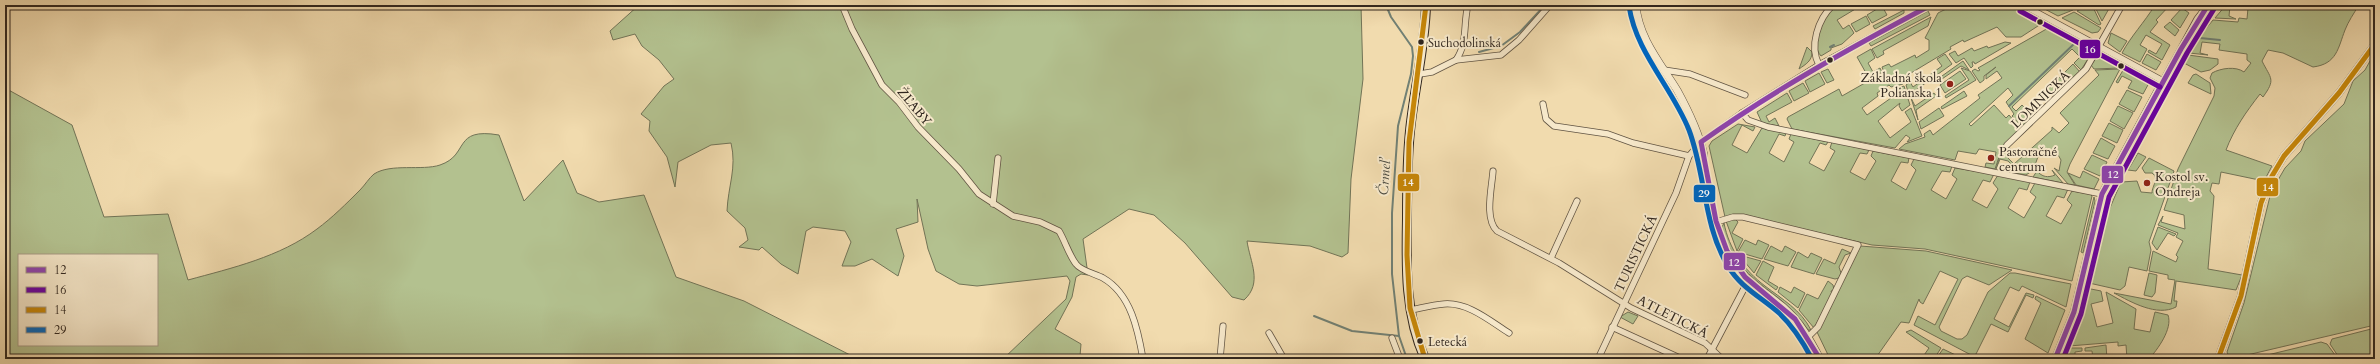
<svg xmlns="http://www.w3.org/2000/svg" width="2380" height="364" viewBox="0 0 2380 364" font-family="Cardo,serif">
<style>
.green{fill:#b3c18f;stroke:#727457;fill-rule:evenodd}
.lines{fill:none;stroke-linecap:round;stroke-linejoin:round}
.stream{stroke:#718074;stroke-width:2}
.tertiary-tunnel{stroke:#cbb791;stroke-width:7;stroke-dasharray:7 3.5;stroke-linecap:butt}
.minor-casing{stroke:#615443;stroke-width:7}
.tertiary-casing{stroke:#615443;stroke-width:8}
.secondary-casing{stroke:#31271f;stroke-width:10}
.minor{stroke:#f6e8ca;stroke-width:5.5}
.tertiary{stroke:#f6e8ca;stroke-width:7}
.secondary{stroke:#f6e8ca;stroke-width:8}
.bus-1-casing{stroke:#f6e8ca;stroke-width:8}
.bus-2-casing{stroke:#f6e8ca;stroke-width:8}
.bus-3-casing{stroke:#f6e8ca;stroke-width:8}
.bus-4-casing{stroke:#f6e8ca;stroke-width:8}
.bus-1{stroke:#8e44ad;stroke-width:5}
.bus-2{stroke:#6800a2;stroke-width:5}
.bus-3{stroke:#c68608;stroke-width:5}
.bus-4{stroke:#0065bd;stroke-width:5}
.bus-dot{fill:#31271f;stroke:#f6e8ca;stroke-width:1.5}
.poi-dot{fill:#8f2418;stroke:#f6e8ca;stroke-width:1.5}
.labels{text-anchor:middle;stroke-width:4;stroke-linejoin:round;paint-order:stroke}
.bus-label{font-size:12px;fill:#31271f;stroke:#f6e8ca;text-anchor:start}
.poi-label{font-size:13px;fill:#31271f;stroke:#f6e8ca;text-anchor:start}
.street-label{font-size:13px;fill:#31271f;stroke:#f6e8ca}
.water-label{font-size:14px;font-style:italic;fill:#4c4c42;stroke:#f6e8ca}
.line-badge{stroke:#f6e8ca;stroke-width:1.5}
.badge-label{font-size:11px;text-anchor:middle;font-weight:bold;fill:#fff}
</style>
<rect width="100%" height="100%" fill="#f1dbae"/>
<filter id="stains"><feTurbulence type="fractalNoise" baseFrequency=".005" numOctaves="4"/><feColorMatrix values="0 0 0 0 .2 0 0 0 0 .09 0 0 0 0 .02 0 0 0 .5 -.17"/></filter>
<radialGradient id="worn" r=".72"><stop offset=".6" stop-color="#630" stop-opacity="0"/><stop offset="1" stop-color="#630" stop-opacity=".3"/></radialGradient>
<!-- green -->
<g class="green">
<path d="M 639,5 L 1361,5 L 1363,79 L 1351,179 L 1348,253 L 1342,257 L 1310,246 L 1247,241 C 1250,262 1263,283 1244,300 L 1232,297 L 1185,243 L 1154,215 L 1129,209 L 1083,239 L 1088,275 L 1081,274 L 1076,277 L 1072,297 L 1055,329 L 1081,344 L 1080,356 L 1085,359 L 1003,359 L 1066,299 L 1070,281 L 1067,276 L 977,286 L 959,284 L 936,271 L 928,249 L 917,199 L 918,222 L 896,229 L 904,256 L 898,276 L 872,259 L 855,266 L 842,266 L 851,242 L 845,231 L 813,227 L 806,231 L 798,274 L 781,264 L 762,247 L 759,250 L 739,247 L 748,240 L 745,228 L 727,211 C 728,186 737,168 731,143 L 711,145 L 678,162 L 675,187 L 667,157 L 649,131 L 650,121 L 641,114 L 664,86 L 674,79 L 659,60 L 642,46 L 635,34 L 613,40 L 610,31 Z"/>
<path d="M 1836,5 L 1862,5 L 1837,20 L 1843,29 L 1849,25 L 1854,33 L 1842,44 L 1831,48 L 1831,50 L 1821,56 C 1809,43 1824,14 1836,5 Z"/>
<polygon points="1954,5 2009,5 2041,22 2041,24 2021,37 2006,37 1997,27 1964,42 1963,40 1950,47 1951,49 1901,79 1903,84 1891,87 1889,85 1877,93 1878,96 1862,108 1867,115 1891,98 1888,93 1904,86 1910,105 1902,111 1899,106 1900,103 1878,121 1890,138 1911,122 1905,112 1911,108 1922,136 1907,142 1910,138 1906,135 1895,148 1792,129 1787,119 1788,117 1839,89 1842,96 1886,71 1884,72 1882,67 1889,64 1891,67 1915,55 1916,58 1929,50 1929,40 1925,38 1938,13"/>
<polygon points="2037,5 2062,5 2064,10 2071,7 2073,10 2058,16"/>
<polygon points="2089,5 2092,5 2101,24 2099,25 2077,11"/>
<polygon points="2094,5 2111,5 2102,21"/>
<path d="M 2155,5 L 2170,5 L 2156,20 L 2158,22 L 2150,32 L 2170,45 L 2162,60 L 2148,52 L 2149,50 L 2156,54 L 2162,44 L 2146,35 L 2140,45 L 2147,49 L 2140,62 L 2122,53 C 2131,36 2144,23 2155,5 Z"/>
<path d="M 2226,5 L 2359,5 C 2354,13 2348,22 2345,30 C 2338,48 2337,64 2313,67 L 2283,53 L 2268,50 L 2262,61 C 2271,79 2276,79 2263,97 L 2260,94 C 2246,112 2234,129 2226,150 L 2272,166 L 2264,181 L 2221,172 L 2219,184 L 2212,183 L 2210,191 L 2214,196 L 2208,269 L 2242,275 L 2236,290 L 2176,281 L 2174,301 L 2177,301 L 2176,307 C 2157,317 2131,302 2114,293 L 2171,304 L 2175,280 L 2168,279 L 2168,275 L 2149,271 L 2153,251 L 2176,262 L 2178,257 L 2176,255 L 2183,241 L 2176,237 L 2178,233 L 2158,225 L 2163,216 L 2161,222 L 2185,229 L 2184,215 L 2164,210 L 2178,169 L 2214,96 L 2215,88 L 2210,78 L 2212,73 C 2221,68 2236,66 2244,72 L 2251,63 L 2247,60 L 2247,54 L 2219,50 L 2220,44 L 2202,42 L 2200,53 L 2208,55 L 2189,53 L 2199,37 L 2213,20 L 2238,22 L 2239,18 L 2247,19 L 2248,8 L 2230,6 L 2229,16 L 2236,19 L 2215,18 Z"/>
<polygon points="1882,6 1887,15 1872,23 1867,15"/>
<polygon points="2182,8 2189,13 2180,28 2171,20"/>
<polygon points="1904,10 1904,13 1875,29 1873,26"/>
<polygon points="1928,11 1930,15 1871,46 1869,43"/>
<polygon points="2074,12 2101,28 2098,32 2092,33 2062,18"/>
<polygon points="2206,14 2211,18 2193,42 2189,40"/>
<polygon points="1866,16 1870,24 1856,32 1851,24"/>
<polygon points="1931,17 1928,26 1883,51 1884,54 1877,58 1872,49"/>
<polygon points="2170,22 2179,30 2175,36 2164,27"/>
<polygon points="2050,27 2093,51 2081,70 2074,63 2080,57 2072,49 2012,107 2016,111 2022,105 2033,116 2022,127 2012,116 2014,114 2006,102 2013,95 2008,88 1969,124 1971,126 1994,105 2006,118 2009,115 2021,129 2001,151 1995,169 1985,167 1986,163 1994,164 1996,152 1979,149 1976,154 1958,151 1955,160 1899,149 1905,144 1925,137 1924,134 1930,130 1933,135 1980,98 1978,95 2002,78 1997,71 1986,79 1986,75 1996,67 1984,76 1984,80 1980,83 1972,71 1975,69 1978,71 1980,70 1978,68"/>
<polygon points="2111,33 2127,41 2120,52 2108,43"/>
<polygon points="2005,42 2011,43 1975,64 1974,62 1972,62 1973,66 1971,68 1964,58 1956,63 1949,54 1955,51 1958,56 1972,48 1974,51 1987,46 1988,48"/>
<path d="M 1807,47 L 1812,52 C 1812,61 1806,64 1799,69 Z"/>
<polygon points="1871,49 1875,58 1868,63 1873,72 1880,68 1882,72 1866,80 1866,73 1857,57"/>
<polygon points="2375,52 2375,325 2230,359 2227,352 2244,303 2271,192 2285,168 2301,151 2305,141 2344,104 2353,81 2365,70"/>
<polygon points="1945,54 1952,64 1909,95 1906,85 1910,82 1913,87 1942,66 1937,59"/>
<polygon points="2102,54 2115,61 2114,64 2119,67 2122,65 2120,68 2094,69 2091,65 2097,57"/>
<polygon points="2147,54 2161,62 2156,70 2142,63"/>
<polygon points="2188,55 2218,59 2218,64 2210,70 2201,72 2184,63"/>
<polygon points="1963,61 1969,70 1961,66 1936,83 1935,81"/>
<polygon points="2073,64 2080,72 2068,83 2061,76"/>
<polygon points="2125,67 2149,80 2149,83 2143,94 2128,88 2132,81 2122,76 2118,83 2116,82"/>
<polygon points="1961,68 1970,71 1976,80 1946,98 1945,96 1969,80"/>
<polygon points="1828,69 1834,80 1827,83 1821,72"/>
<polygon points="2120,69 2070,164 2067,172 2075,185 2068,184 2054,168 2059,171 2061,160 2057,153 2049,150 2039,154 2035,165 2041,165 2026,175 2009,172 2012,165 2008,161 2000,159 1996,169 2000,155 2008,147 2012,150 2006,156 2014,164 2052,130 2052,127 2059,133 2069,123 2060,113 2099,75 2095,70"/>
<polygon points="1960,71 1966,79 1945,93 1940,85"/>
<polygon points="1819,73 1825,84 1810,92 1805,81"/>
<polygon points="2170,74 2175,76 2166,93 2161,91"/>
<polygon points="2196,74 2210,83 2211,94 2188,83 2193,75"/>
<polygon points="2059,77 2067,85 2055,96 2047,89"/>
<polygon points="1803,83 1809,93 1794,101 1789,91"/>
<path d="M 5,88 L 72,125 L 104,217 L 168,214 L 188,280 C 232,268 280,257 317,229 C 332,218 347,203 360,190 C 365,185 369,178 374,174 C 391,163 422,171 440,165 C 470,155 452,127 499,135 L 524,201 L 563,160 L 577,193 L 599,202 L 644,195 L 676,277 L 744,301 L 858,359 L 5,359 ZM 19,255 L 157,255 L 157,345 L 19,345 Z"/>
<polygon points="2127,90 2142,97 2134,112 2119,104"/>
<polygon points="1964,91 1967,96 1942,109 1941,107"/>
<polygon points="1787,93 1792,102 1766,116 1769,122 1775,118 1779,126 1762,123 1757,112"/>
<polygon points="1934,93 1936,96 1916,110 1918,120 1911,98 1915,106"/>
<polygon points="2118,106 2133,113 2124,129 2110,121"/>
<polygon points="1939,108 1944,116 1921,129 1919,122"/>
<polygon points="2109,123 2123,130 2117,143 2102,136"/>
<polygon points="1738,124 1755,127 1753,131 1742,125 1732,145 1747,153 1762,128 1786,133 1785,136 1779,134 1769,153 1784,162 1794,142 1789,139 1791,134 1828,142 1826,145 1820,143 1809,163 1824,171 1835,151 1830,148 1832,142 1869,150 1867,154 1860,153 1850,172 1865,180 1876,161 1871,156 1873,151 1909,158 1908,163 1901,162 1891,181 1906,190 1916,170 1911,165 1914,159 1952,166 1950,172 1942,171 1931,190 1946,199 1957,179 1952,175 1955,168 1994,174 1990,182 1983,180 1972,200 1987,208 1998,189 1993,183 1998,175 2030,182 2027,190 2019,188 2008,208 2024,218 2036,197 2030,192 2035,183 2068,189 2064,198 2057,196 2046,216 2061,224 2072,205 2067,200 2072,191 2090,194 2092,196 2072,281 1925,249 1872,245 1776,223 1725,217 1709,146 1712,141"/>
<polygon points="2101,138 2115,146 2108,159 2093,153"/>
<polygon points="2138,153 2146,157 2136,171 2128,170"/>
<polygon points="2092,155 2107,162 2100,176 2084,169"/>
<path d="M 2149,158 L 2174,171 L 2149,242 L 2151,250 L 2147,271 L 2129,267 L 2125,286 L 2120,290 L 2089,283 L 2104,222 L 2121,182 L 2137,181 L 2141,192 L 2152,193 C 2152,185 2160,179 2152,173 L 2145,173 L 2142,168 Z"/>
<path d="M 2052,170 L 2063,183 L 2033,177 L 2037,171 C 2042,177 2048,178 2055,175 Z"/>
<polygon points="2083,171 2099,179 2094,189 2076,185 2068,173 2080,178"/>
<polygon points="2108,194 2114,194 2098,232 2086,281"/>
<polygon points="2094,197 2095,201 2083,253 2081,252"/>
<polygon points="1734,218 1738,222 1732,233 1743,239 1737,251 1726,221"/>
<path d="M 1724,223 C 1729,249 1744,270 1765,286 C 1782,299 1801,310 1811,330 L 1808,330 C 1780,286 1737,285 1722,227 Z"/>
<polygon points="2158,227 2176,234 2174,236 2168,233 2157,250 2152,243"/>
<polygon points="1745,240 1756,245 1758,240 1769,245 1762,259 1738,252"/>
<polygon points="1771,246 1782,252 1785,246 1796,252 1788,266 1764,259"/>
<polygon points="1860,246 1926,251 2012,270 1989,285 1967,276 1962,279 1939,327 1941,331 1957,339 1962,339 1967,335 1988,292 2010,273 2015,273 2071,284 2066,307 2022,286 2019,291 2010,287 1994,319 2009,327 2026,293 2034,295 2033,298 2026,295 2008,332 1991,324 1976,354 1973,356 1914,325 1918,316 1935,325 1958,279 1940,271 1923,304 1920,302 1919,299 1909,323 1901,322 1875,359 1830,359 1817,332"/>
<polygon points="1842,249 1851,253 1845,255 1839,267 1841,273 1839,278 1835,279 1816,274 1824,259 1835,264"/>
<polygon points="1798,252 1808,258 1811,253 1822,258 1814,274 1791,267"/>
<polygon points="1739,255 1761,261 1754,273"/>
<polygon points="1763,261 1774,267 1768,281 1778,287 1776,290 1756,275"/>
<polygon points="2149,273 2157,275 2155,293 2152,297 2144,295"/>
<polygon points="1828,281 1833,285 1834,290 1831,291 1832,294 1814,328 1799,310 1807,294 1818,299"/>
<polygon points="1780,287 1791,293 1794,287 1805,293 1798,308 1778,292"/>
<path d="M 2086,288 L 2101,291 L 2103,301 L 2091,304 L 2097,327 L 2113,323 L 2106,292 L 2136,309 L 2134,329 L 2150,332 L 2155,312 L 2168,315 C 2173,329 2157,350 2149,359 L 2127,359 L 2126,345 L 2118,346 L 2118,342 L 2069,346 L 2081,312 Z"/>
<polygon points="2036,296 2065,310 2048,353 2025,339 2041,303 2035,299"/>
<polygon points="1628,312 1638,316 1633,324 1620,317"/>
<polygon points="2375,328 2375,359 2340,359 2330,344 2332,339"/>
<polygon points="1911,330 1941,348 1934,359 1922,358 1929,348 1906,332"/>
<polygon points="2321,342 2327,344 2338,359 2251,359"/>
<polygon points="2106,345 2107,359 2093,359 2092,351 2085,351 2085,348"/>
<polygon points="2067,348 2082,348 2082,351 2075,352 2075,359 2062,359"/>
<polygon points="1943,349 1964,359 1936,359"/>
</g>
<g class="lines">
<!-- stream -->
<g class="stream">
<polyline points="1386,5 1391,17 1412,47 1413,56 1411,74 1398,126 1392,213 1392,274 1399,336 1407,359"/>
<polyline points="2200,38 2220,40"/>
<polyline points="1830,47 1834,45"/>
<polyline points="1479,52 1501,46 1520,32 1545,5"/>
<polyline points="2009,106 2077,41"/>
<polyline points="1314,316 1352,331 1399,336"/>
</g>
<!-- tertiary-tunnel -->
<polyline class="tertiary-tunnel" points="1704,155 1705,167"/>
<!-- minor casing -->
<g class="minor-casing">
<g id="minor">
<path d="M 842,5 L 852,29 L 882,85 L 899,102 L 918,127 L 959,169 L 979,194 L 1013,216 L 1040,222 L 1059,231 C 1065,241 1069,255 1076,264 C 1081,271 1096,274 1103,278 C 1131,294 1138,330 1143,359"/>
<polyline points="2023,5 2163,81 2197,19 2208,5"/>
<path d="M 1456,60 C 1468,43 1463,24 1468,5"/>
<path d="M 1819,65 C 1809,46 1818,19 1833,5"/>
<polyline points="1664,70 1690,74 1745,95"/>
<polyline points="1420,74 1432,72 1456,60 1501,55 1519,40 1550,5"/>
<polyline points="1543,104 1546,119 1554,126 1608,134 1633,143 1689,156"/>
<polyline points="1742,113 1748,120 1768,127 2102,194"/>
<polyline points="2007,145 2086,69 2122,5"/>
<path d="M 1493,171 C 1492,187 1484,219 1497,231 L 1559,263 L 1631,308 L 1705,343 L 1722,359"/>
<polyline points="993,204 998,158"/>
<polyline points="1716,222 1733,217 1743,217 1858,245 1818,327 1808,337"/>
<polyline points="1551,258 1577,201"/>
<path d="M 1410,310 C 1421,308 1433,305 1444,304 C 1468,302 1490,321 1509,333"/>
<polyline points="1612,327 1682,359"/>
<polyline points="1269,333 1284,359"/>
<polyline points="1392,338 1400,359"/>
<polyline points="1220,359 1223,326"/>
<polyline points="1598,359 1676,193 1689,156 1701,142 1742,113 1819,65 1931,5"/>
<polyline points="1707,359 1748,281"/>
</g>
</g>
<!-- tertiary casing -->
<g class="tertiary-casing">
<g id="tertiary">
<path d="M 1636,5 C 1638,37 1661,64 1677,90 C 1688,110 1699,133 1704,155"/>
<path d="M 1705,167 C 1710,200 1715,237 1735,265 C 1747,283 1767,293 1783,307 C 1800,322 1810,339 1820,359"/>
<polyline points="2055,359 2074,312 2102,194 2163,81"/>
<polyline points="2218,359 2241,296 2261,203 2272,176 2284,156 2339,93 2375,44"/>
</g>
</g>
<!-- secondary casing -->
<g class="secondary-casing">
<path id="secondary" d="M 1425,359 C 1405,315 1406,267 1407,219 C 1407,190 1407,160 1410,131 C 1414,89 1425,48 1426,5"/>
</g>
<!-- minor -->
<use href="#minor" class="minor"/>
<!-- tertiary -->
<use href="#tertiary" class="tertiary"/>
<!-- secondary -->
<use href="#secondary" class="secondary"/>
<!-- bus-1 casing -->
<g class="bus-1-casing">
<g id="bus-1">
<path d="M 1820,359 L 1795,319 L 1745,277 L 1727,251 L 1716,221 L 1701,142 C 1774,90 1852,47 1931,5"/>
<polyline points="2055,359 2074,312 2102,194 2181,49 2208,5"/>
</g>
</g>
<!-- bus-2 casing -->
<g class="bus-2-casing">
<g id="bus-2">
<polyline points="2020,11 2160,87"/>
<polyline points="2063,359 2081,314 2109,197 2187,53 2214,9"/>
</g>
</g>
<!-- bus-3 casing -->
<g class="bus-3-casing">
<g id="bus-3">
<polyline points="1425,359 1410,308 1407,255 1409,142 1426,5"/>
<polyline points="2218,359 2241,296 2261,203 2272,176 2284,156 2339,93 2375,44"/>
</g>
</g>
<!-- bus-4 casing -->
<g class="bus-4-casing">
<path id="bus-4" d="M 1629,6 C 1636,53 1672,87 1689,130 C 1706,175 1703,225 1728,266 C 1740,287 1761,297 1779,313 C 1793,326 1803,342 1812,359"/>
</g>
<!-- bus-1 -->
<use href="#bus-1" class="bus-1"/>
<!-- bus-2 -->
<use href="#bus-2" class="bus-2"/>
<!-- bus-3 -->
<use href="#bus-3" class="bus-3"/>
<!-- bus-4 -->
<use href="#bus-4" class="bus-4"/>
</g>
<!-- markers -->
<g class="bus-dot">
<circle cx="2040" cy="22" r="3.5"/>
<circle cx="1421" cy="42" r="3.5"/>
<circle cx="1830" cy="60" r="3.5"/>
<circle cx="2121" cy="66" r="3.5"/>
<circle cx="1420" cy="341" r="3.5"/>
</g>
<g class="poi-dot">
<circle cx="1950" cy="84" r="4"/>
<circle cx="1991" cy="158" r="4"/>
<circle cx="2147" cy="183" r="4"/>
</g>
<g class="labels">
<!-- bus labels -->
<g class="bus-label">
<text x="1428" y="47">Suchodolinská</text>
<text x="1428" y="346">Letecká</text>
</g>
<!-- poi labels -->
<g class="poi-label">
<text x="1942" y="82" text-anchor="end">Základná škola<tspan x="1942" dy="15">Polianska 1</tspan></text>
<text x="1999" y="156">Pastoračné<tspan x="1999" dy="15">centrum</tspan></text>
<text x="2155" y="181">Kostol sv.<tspan x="2155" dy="15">Ondreja</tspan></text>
</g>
<!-- street labels -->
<g class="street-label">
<text transform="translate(2040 99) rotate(-44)" y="5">LOMNICKÁ</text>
<text transform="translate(915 106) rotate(50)" y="5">ŽĽABY</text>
<text transform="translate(1635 253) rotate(-65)" y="5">TURISTICKÁ</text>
<text transform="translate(1673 316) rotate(27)" y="5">ATLETICKÁ</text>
</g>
<!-- water labels -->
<g class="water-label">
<text transform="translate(1384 177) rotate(-86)" y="5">Črmeľ</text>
</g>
</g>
<g class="line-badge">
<rect x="2079" y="39" width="22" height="20" rx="4" fill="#6800a2"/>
<rect x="2101" y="165" width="23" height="19" rx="4" fill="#8e44ad"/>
<rect x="1397" y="173" width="23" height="19" rx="4" fill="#c68608"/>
<rect x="2256" y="177" width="23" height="20" rx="4" fill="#c68608"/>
<rect x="1693" y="184" width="23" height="19" rx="4" fill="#0065bd"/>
<rect x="1723" y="252" width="23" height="19" rx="4" fill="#8e44ad"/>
</g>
<g class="badge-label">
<text x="2090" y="53">16</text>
<text x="2113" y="178">12</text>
<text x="1408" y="186">14</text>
<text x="2268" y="191">14</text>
<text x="1704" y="197">29</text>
<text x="1734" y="266">12</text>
</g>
<!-- margin -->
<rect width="2380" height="364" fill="none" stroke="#f1dbae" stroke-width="20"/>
<rect x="6" y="6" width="2368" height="352" fill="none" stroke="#31271f" stroke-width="2"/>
<rect x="10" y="10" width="2360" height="344" fill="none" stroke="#31271f"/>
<!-- legend -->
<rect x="18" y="254" width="140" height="92" fill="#f6e8ca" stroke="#a79b86"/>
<rect x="26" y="267" width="20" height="6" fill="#8e44ad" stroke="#a79b86"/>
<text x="54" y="274" font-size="12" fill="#31271f">12</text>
<rect x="26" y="287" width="20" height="6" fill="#6800a2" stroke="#a79b86"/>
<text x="54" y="294" font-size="12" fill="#31271f">16</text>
<rect x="26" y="307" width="20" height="6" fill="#c68608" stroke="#a79b86"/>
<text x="54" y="314" font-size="12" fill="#31271f">14</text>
<rect x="26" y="327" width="20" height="6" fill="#0065bd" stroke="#a79b86"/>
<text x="54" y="334" font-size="12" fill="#31271f">29</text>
<rect width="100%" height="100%" filter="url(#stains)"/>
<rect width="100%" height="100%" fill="url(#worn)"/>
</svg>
